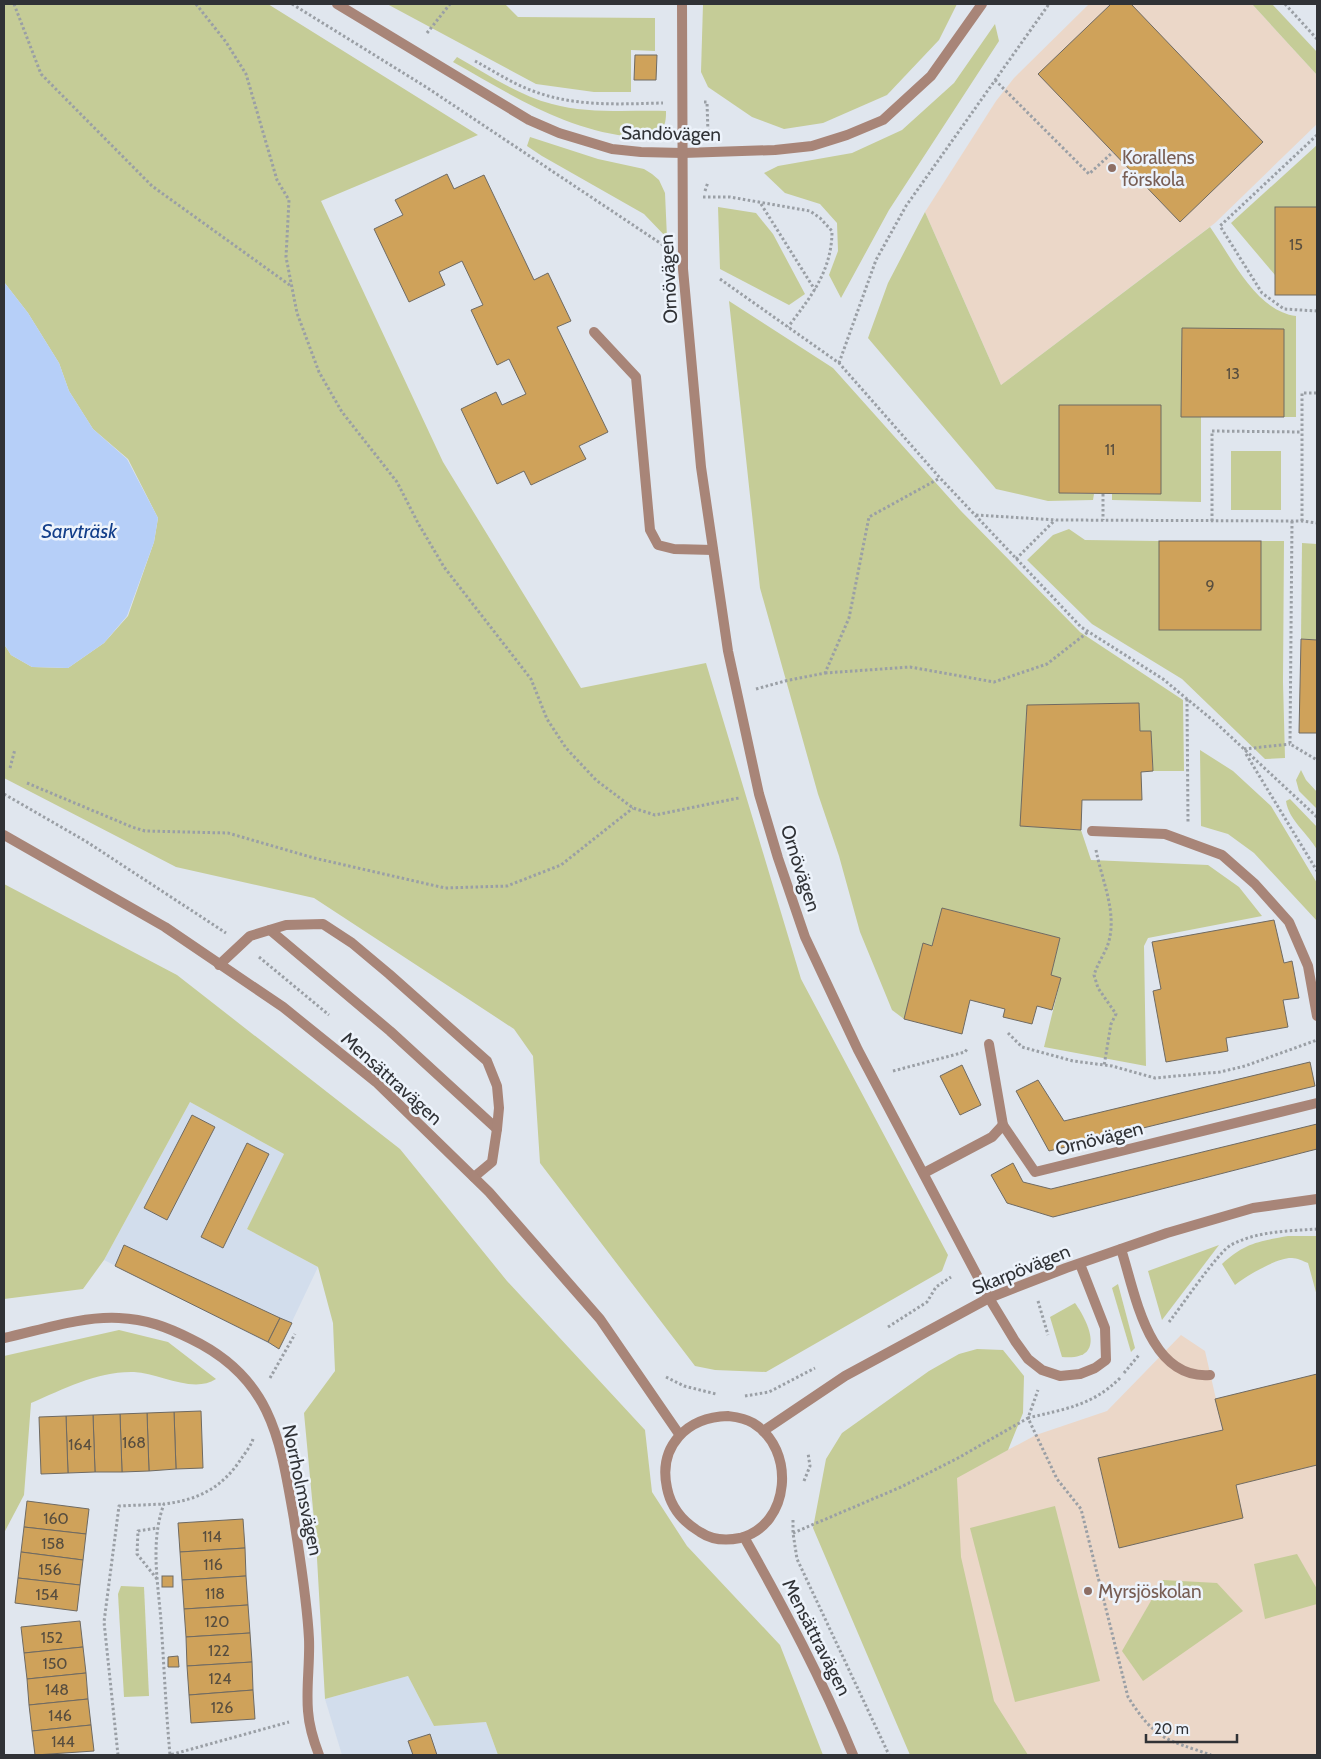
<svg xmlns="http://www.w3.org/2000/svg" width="1321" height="1759" viewBox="0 0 1321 1759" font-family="Cabin,sans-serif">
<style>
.built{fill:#d2ddec}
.education{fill:#ebd7c8}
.green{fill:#c5cc97}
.water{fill:#b6cff8}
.building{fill:#cfa25a;stroke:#6f6a62}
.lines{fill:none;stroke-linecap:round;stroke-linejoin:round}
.path{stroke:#9a9fa5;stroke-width:3;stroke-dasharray:2.5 2.5;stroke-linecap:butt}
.service{stroke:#a88578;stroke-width:10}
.minor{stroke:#a88578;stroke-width:10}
.tertiary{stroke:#a88578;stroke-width:10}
.education-dot{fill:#8d6e63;stroke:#edf3fb;stroke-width:2}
.labels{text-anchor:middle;stroke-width:5;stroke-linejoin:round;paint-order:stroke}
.number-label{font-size:16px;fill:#584e3f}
.street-label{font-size:19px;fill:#303236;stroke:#edf3fb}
.education-label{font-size:19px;fill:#785e54;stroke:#edf3fb;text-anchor:start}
.water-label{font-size:20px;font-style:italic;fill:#123e8a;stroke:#edf3fb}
</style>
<rect width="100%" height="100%" fill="#e0e6ee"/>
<!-- built -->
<g class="built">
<polygon points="190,1102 284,1154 247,1229 318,1267 279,1349 104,1260"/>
<polygon points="408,1676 434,1726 486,1722 498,1755 342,1755 325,1699"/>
</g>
<!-- education -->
<g class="education">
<polygon points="1089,4 1252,4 1317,75 1317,124 1215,223 1001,385 925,212 996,101 1014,78"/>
<polygon points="1181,1335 1205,1351 1216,1399 1317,1374 1317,1755 929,1755 957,1477 1036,1435 1107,1411"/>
</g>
<!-- green -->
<g class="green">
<polygon points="4,4 268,4 478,135 321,201 443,462 581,688 706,663 801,979 948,1255 942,1271 766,1372 715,1370 695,1366 540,1163 533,1056 514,1029 314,898 176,867 4,778 4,644 11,655 32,667 68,668 104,643 128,616 154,542 158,518 128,459 93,429 69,391 59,363 28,313 4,282"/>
<polygon points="387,4 505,4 518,17 655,18 655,51 631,50 631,92 594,92 536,84"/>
<polygon points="703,4 957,4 939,40 887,95 823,123 784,129 752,117 708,87 701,72"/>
<polygon points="1252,4 1272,4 1317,52 1317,75"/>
<polygon points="995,24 999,41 889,210 841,298 829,275 838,251 837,223 820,204 785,193 764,173 778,166 852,153 902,130 954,83"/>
<path d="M 457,57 C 487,74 518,95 552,104 C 588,114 630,110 666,111 C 666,119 666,126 659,132 C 651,140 637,137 626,136 C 562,128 508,93 453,62 Z"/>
<polygon points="530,137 598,159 644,169 652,174 659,180 665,193 667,238 644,214 542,156 527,146"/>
<polygon points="1317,145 1317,207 1275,207 1275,275 1231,223"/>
<polygon points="718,207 756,213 773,234 805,294 789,305 720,269"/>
<path d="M 925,212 L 1001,385 L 1210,227 C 1232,258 1256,311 1296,316 L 1296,417 L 1284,417 L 1284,329 L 1182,329 L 1181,417 L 1201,417 L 1201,502 L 1112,500 L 1112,494 L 1161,494 L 1161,405 L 1059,405 L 1059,493 L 1094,494 L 1093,500 L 1048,501 L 996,489 L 868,338 L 888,283 Z"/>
<polygon points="729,301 833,368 961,511 1080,632 1183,700 1184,771 1153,771 1151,731 1140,731 1139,703 1027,705 1021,826 1081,830 1091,860 1208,865 1239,887 1262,916 1148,938 1144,946 1146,1066 1044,1047 1061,978 1051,975 1060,938 942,908 932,946 923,944 904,1019 892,1010 860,932 839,856 818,794 760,588"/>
<rect x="1231" y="451" width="50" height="59"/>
<polygon points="1069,529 1085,540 1159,541 1159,630 1261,630 1261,541 1284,541 1283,682 1285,758 1265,759 1182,679 1092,624 1027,560 1053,535"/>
<polygon points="1302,543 1317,544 1317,640 1301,639"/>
<polygon points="1200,750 1233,771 1271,806 1317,883 1317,921 1254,853 1228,834 1201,826"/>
<polygon points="1301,770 1306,780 1317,792 1317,809 1299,791 1296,780"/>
<path d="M 1290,799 L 1317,827 L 1317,850 C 1308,833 1289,821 1286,801 Z"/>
<polygon points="4,884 177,975 400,1149 507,1281 645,1430 652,1492 687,1546 780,1645 823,1755 498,1755 486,1722 434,1726 408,1676 325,1699 316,1541 304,1413 335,1371 333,1323 318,1267 247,1229 284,1154 190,1102 104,1260 83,1289 4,1299"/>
<path d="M 1288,1236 L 1317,1236 L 1317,1296 L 1308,1263 C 1303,1261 1297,1258 1292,1258 C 1278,1257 1246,1276 1235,1285 L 1222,1264 C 1244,1243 1260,1241 1288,1236 Z"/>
<polygon points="1219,1245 1162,1320 1148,1271"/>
<polygon points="1118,1284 1135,1348 1131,1352 1112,1288"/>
<path d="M 1075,1303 C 1091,1326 1105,1361 1062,1357 L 1050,1317 Z"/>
<path d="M 119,1330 L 168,1342 L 216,1379 C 193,1394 159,1373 134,1372 C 97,1371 64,1389 31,1403 L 24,1495 L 4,1533 L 4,1356 Z"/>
<polygon points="977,1349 1003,1350 1024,1376 1023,1413 1008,1450 957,1478 961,1557 994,1701 1028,1755 910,1755 813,1528 826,1459 842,1433 929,1371 959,1354"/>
<polygon points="1055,1506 1100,1681 1015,1702 970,1528"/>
<polygon points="1297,1554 1317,1589 1317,1604 1265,1619 1254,1564"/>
<polygon points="1163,1580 1217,1583 1243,1611 1143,1681 1122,1651"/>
<polygon points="121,1586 144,1587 149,1696 124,1697 118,1594"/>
</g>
<!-- water -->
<polygon class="water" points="4,282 28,313 59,363 69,391 93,429 127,459 158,518 154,542 127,616 104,643 68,668 32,667 11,655 4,644"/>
<!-- building -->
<g class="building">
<polygon points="1111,4 1131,4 1263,142 1180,222 1038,74"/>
<polygon points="635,55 657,55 656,80 634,80"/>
<polygon points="447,174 454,189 484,175 534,280 548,273 571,321 557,327 608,432 579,446 586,459 531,485 524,471 497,484 461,409 496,392 502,405 526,394 509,359 497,365 471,310 483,305 462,261 439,272 445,285 409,302 374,229 403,215 395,200"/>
<rect x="1275" y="207" width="42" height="88"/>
<polygon points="1182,328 1284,329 1284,417 1181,417"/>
<polygon points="1059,405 1161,405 1161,494 1059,493"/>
<rect x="1159" y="541" width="102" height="89"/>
<polygon points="1301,639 1317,640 1317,733 1299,733"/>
<polygon points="1139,703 1140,731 1151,731 1153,771 1141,772 1142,800 1082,800 1081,830 1020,826 1027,705"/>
<polygon points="942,908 1060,938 1051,975 1061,978 1052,1010 1037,1006 1032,1024 1003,1017 1005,1009 970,1000 962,1034 904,1019 923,943 932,946"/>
<polygon points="1274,920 1284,963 1292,961 1299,998 1283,1000 1288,1027 1226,1038 1228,1051 1166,1062 1153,991 1161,989 1152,942"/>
<polygon points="1310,1062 1315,1086 1049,1151 1016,1091 1038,1080 1064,1121"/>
<polygon points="962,1065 981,1105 960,1115 940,1076"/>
<polygon points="192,1115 215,1127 167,1220 144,1208"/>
<polygon points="1317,1124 1317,1149 1053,1217 1007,1203 991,1175 1013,1163 1023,1182 1051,1189"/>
<polygon points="247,1143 269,1154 223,1248 201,1237"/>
<polygon points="124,1245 280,1318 268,1342 115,1266"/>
<polygon points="280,1318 292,1323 279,1349 268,1342"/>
<polygon points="1317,1374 1317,1465 1236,1485 1243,1518 1119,1548 1098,1458 1223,1430 1215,1399"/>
<polygon points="201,1411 203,1468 176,1469 174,1412"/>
<polygon points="174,1412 176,1469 149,1471 147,1413"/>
<polygon points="147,1413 149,1471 122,1472 120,1414"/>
<polygon points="120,1414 122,1472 95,1472 93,1415"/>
<polygon points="93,1415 95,1472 68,1473 66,1416"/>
<polygon points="66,1416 68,1473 41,1474 39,1417"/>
<polygon points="27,1501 89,1509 86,1534 24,1527"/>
<polygon points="243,1519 245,1548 180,1552 178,1523"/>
<polygon points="24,1527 86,1534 83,1560 21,1552"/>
<polygon points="245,1548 246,1576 182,1580 180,1552"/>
<polygon points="21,1552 83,1560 80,1585 18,1578"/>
<rect x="162" y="1576" width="11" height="11"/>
<polygon points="246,1576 248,1605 184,1609 182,1580"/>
<polygon points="18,1578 80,1585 77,1611 15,1603"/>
<polygon points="248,1605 250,1633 186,1637 184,1609"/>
<polygon points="80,1621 83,1647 24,1653 21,1627"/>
<polygon points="250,1633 252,1662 187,1666 186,1637"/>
<polygon points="83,1647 86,1673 27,1679 24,1653"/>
<polygon points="178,1656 179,1667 168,1667 168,1657"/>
<polygon points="252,1662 253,1690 189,1695 187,1666"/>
<polygon points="86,1673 88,1699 29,1705 27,1679"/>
<polygon points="253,1690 255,1719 191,1723 189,1695"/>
<polygon points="88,1699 91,1725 32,1731 29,1705"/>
<polygon points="91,1725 94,1751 35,1755 32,1731"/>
<polygon points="430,1734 437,1755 413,1755 408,1741"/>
</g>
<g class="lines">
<!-- path -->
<g class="path">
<polyline points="14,4 41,74 152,186 291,286"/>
<polyline points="196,4 226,42 246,74 277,180 289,200 286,257 297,313 319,372 342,412 397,482 418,523 444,567 531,679 547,719 566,748 596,780 633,808 655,815 739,798"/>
<polyline points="292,4 426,87 663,245"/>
<polyline points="1285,4 1317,39"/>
<polyline points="427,33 450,4"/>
<path d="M 475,61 C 494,71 513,84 533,91 C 575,107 619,104 663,103"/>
<polyline points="995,80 1089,174 1113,152"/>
<polyline points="704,102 707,102 708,133"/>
<polyline points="1317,135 1220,226 1262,293 1284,309 1317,311"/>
<polyline points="705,191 708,182"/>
<path d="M 703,197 L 730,197 L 810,211 L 820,218 L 832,231 C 832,270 811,297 788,327"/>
<polyline points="761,204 815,290"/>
<polyline points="720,279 839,363 940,478 1081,627 1163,679 1187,699 1215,722 1317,817"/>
<polyline points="839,363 876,260 906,206 1049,4"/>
<polyline points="1103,494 1103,520"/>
<polyline points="976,515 1056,520 1302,521 1317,523"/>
<polyline points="1212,521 1212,431 1301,432"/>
<polyline points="1292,521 1290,744 1317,760"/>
<polyline points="1302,521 1302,393 1317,393"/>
<polyline points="1016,559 1055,520"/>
<polyline points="825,673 910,667 994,682 1047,664 1088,632"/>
<polyline points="756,689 785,681 825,673 849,618 869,517 940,478"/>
<polyline points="1187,699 1188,822"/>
<polyline points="1244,749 1290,744"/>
<polyline points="1246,754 1317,871"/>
<polyline points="10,768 15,749"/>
<polyline points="27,783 132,827 145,831 228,833 314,858 445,888 507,886 561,865 633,808"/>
<polyline points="4,794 87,842 226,933"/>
<path d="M 1096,850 C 1102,882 1119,915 1107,947 C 1103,956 1097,965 1094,975 L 1098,988 L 1116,1014 L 1111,1024 L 1104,1066"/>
<polyline points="259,957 329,1015"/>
<polyline points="1008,1033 1022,1047 1073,1061 1112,1066 1155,1078 1220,1072 1245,1066 1317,1040"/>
<polyline points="893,1071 965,1052 967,1049"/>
<polyline points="1038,1301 1048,1335"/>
<path d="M 1169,1322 C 1181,1307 1218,1252 1231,1245 C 1257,1231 1289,1231 1317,1229"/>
<polyline points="888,1327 927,1302 936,1287 951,1277"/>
<polyline points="1124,1373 1139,1355"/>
<polyline points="666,1377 684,1386 716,1394"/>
<polyline points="270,1378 295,1334"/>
<path d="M 1120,1378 C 1092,1406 1064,1409 1028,1418 L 1057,1479 L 1081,1509 L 1128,1697 C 1156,1741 1166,1739 1211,1755"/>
<polyline points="745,1396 769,1392 815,1368"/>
<path d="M 253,1439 C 251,1446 245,1453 241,1459 C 222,1488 198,1500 164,1504 C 150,1541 158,1583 161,1621 C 164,1666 166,1711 170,1755 L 289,1722"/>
<polyline points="804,1481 810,1466 808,1453"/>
<polyline points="793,1520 793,1533 797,1559 889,1755"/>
<polyline points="793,1533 901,1487 958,1458 1028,1418 1038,1390"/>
<polyline points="157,1579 137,1554 138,1531 157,1528"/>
<polyline points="118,1755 104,1622 119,1506 164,1504"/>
</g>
<!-- service -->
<g class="service">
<polyline points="1092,831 1165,834 1222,855 1255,884 1289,922 1308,966 1317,1016"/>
<polyline points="270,930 390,1031 497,1129"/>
<polyline points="219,965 250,936 286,925 323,924 352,943 389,974 487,1061 497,1086 499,1108 497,1129 492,1162 474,1177"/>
<polyline points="989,1044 1003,1125"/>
<polyline points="924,1173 992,1137 1003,1125 1035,1172 1317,1103"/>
<path d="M 1121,1249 C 1135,1292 1148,1380 1210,1375"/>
</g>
<!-- minor -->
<g class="minor">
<polyline points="337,4 529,120 559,133 612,149 641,152 683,153 775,150 812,146 847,135 883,120 931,76 982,4"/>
<polyline points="682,4 683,269 701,467 728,651 759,794 778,858 805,937 858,1050 989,1298 1015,1341 1028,1359 1042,1370 1060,1376 1080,1374 1095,1368 1106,1360 1105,1328 1080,1264"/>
<polyline points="594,332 636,377 650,530 658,545 674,549 713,550"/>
<path d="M 4,1338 C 41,1330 81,1316 119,1318 C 146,1319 167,1327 191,1339 C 272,1378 280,1439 294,1519 C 300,1559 307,1599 309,1639 C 310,1663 306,1687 308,1711 C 309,1725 314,1742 319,1755"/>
</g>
<!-- tertiary -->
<g class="tertiary">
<polyline points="4,835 165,927 283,1007 376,1082 489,1192 600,1319 679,1434"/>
<path d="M 728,1416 C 736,1417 745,1418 753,1423 C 796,1449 791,1525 740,1538 C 726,1541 712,1540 700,1532 C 683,1522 671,1508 667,1488 C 658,1446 687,1417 728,1416 Z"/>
<polyline points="763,1431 845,1376 989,1298 1066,1268 1167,1233 1253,1208 1317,1199"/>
<path d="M 744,1537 C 784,1608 822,1679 853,1755"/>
</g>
</g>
<!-- markers -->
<g class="education-dot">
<circle cx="1112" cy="168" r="5"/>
<circle cx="1088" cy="1591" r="5"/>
</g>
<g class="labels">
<!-- number labels -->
<g class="number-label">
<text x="1296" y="250">15</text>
<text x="1233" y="379">13</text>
<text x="1110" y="455">11</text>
<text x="1210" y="591">9</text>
<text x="134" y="1448">168</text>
<text x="80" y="1450">164</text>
<text x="56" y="1524">160</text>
<text x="212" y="1542">114</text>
<text x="53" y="1549">158</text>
<text x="213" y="1570">116</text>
<text x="50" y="1575">156</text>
<text x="215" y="1599">118</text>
<text x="47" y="1600">154</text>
<text x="217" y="1627">120</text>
<text x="52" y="1643">152</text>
<text x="219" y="1656">122</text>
<text x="55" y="1669">150</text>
<text x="220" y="1684">124</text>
<text x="57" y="1695">148</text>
<text x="222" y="1713">126</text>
<text x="60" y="1721">146</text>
<text x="63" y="1747">144</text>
</g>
<!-- street labels -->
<g class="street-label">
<text transform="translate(671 133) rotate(1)" y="7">Sandövägen</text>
<text transform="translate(668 279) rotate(-93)" y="7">Ornövägen</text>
<text transform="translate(801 868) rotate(72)" y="7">Ornövägen</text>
<text transform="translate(392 1078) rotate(42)" y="7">Mensättravägen</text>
<text transform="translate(1099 1138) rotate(-14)" y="7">Ornövägen</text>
<text transform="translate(1021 1269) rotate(-22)" y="7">Skarpövägen</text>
<text transform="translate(303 1490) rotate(78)" y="7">Norrholmsvägen</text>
<text transform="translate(817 1637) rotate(63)" y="7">Mensättravägen</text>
</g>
<!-- education labels -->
<g class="education-label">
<text x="1122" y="164">Korallens<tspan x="1122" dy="22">förskola</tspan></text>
<text x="1098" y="1598">Myrsjöskolan</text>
</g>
<!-- water labels -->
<g class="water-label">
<text x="79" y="538">Sarvträsk</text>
</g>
</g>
<!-- border -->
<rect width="1321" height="1759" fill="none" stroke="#303236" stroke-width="10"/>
<!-- scale -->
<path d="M1146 1734v8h91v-8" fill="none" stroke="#303236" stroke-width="2.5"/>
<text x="1154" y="1734" font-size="15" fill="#303236" stroke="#edf3fb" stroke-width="4" paint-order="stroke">20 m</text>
</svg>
